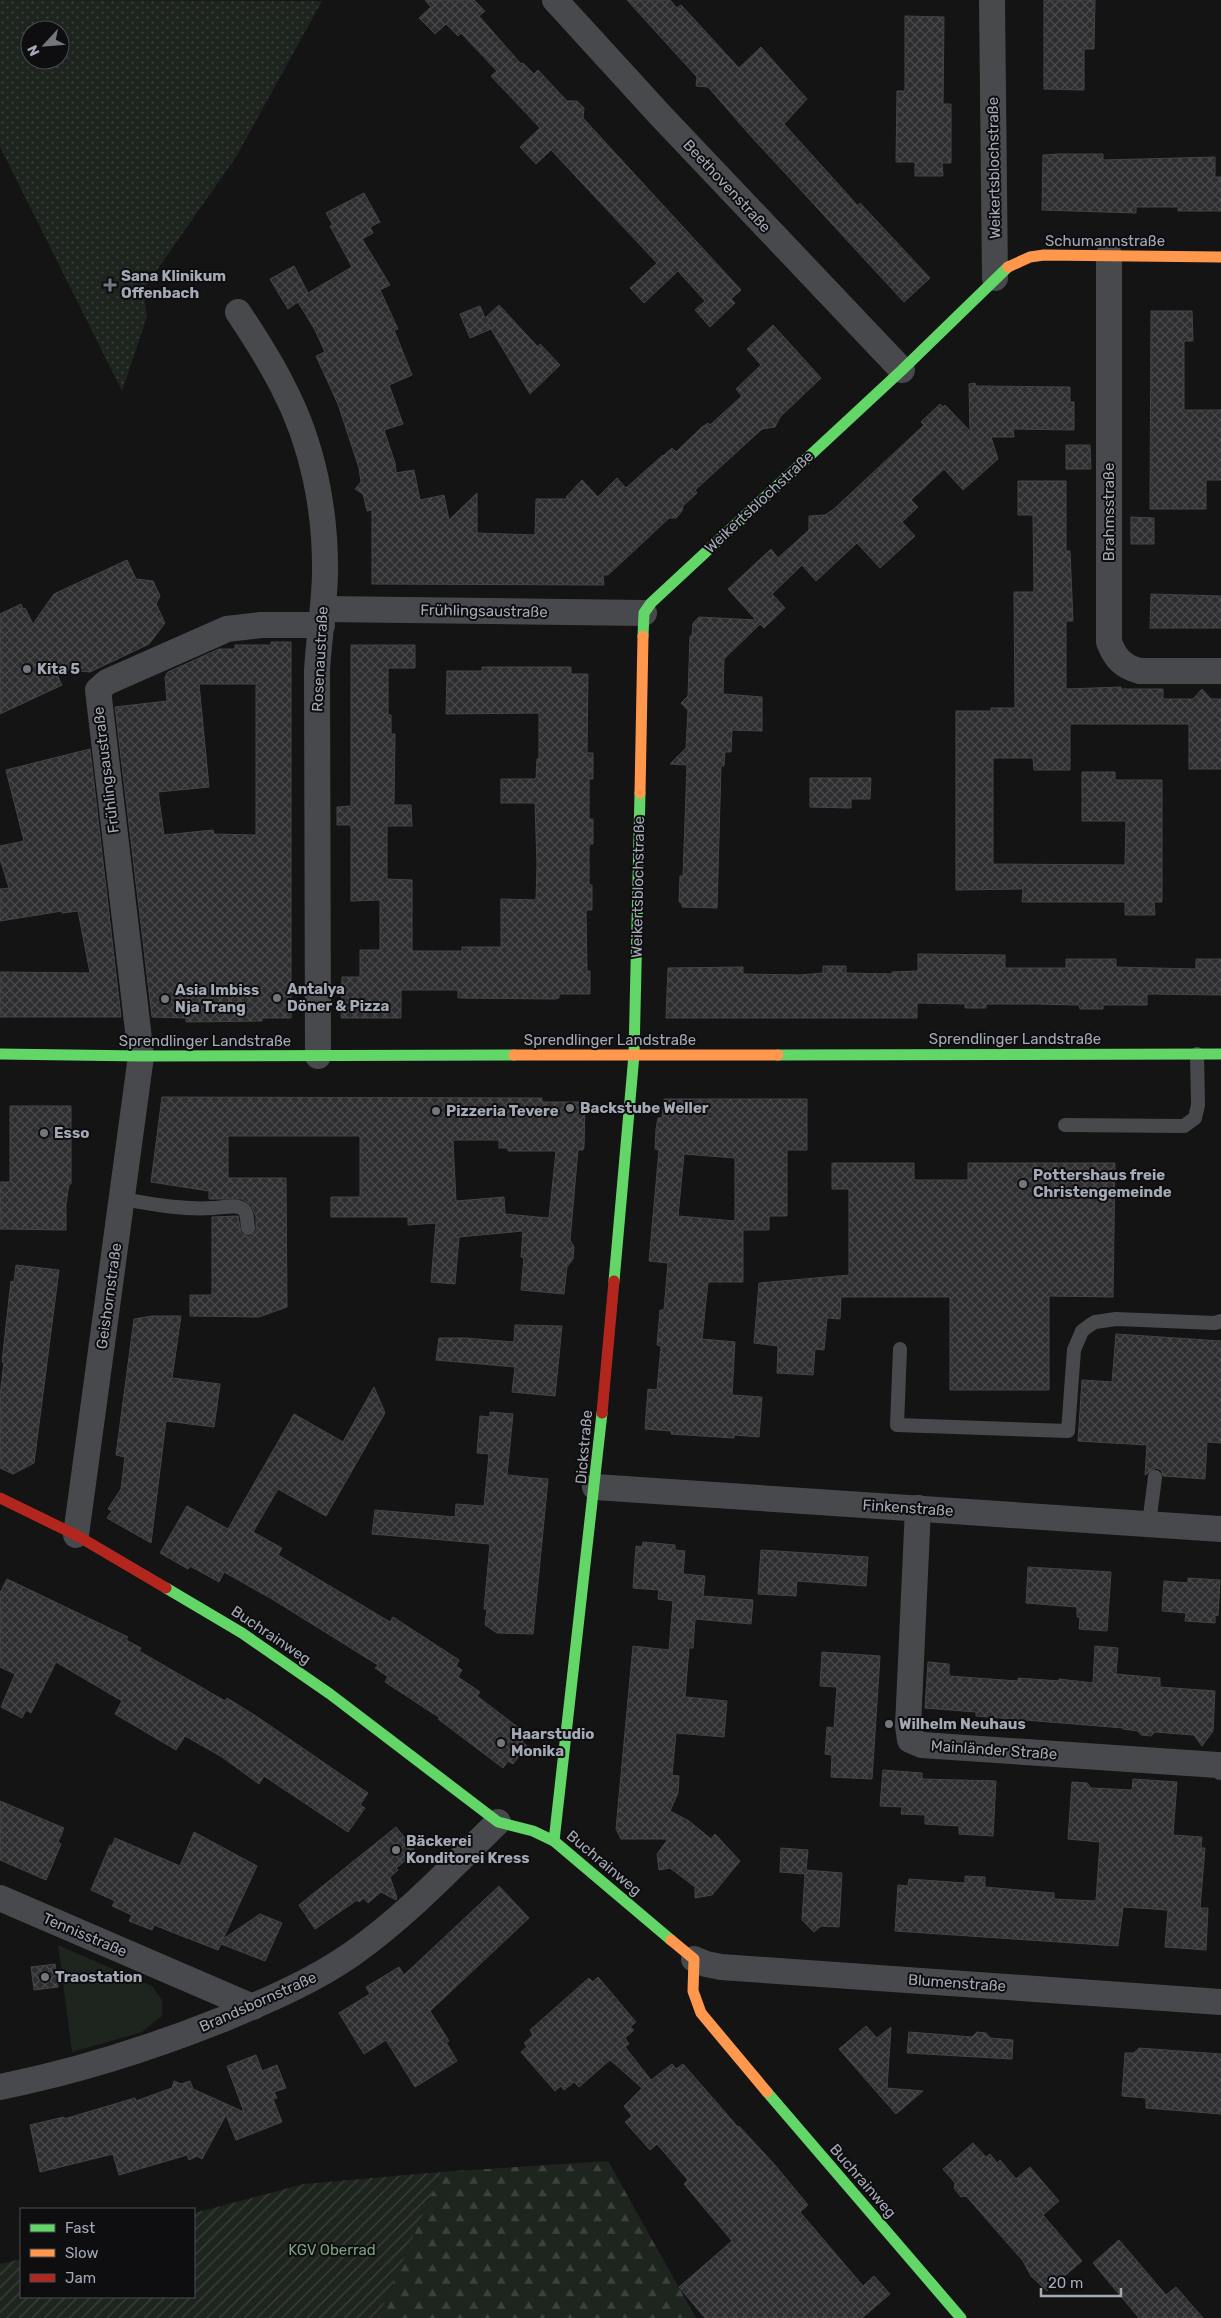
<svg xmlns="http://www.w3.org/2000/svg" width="1221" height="2318" viewBox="0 0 1221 2318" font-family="Rubik,sans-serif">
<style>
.grass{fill:url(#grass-dots);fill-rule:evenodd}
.forest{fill:url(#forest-firs)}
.park{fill:#1e241e}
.garden{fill:url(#garden-furrows)}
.building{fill:url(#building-cross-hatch);stroke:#424448;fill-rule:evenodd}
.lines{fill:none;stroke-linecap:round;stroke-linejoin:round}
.lane{stroke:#48494d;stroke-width:14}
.street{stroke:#48494d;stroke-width:26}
.fast{stroke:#63d668;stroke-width:11}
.slow{stroke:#ff974d;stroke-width:11}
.jam{stroke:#b3261e;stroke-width:11}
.poi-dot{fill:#72767d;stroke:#0e0e10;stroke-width:2}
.labels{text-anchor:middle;stroke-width:4;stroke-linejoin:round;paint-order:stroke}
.street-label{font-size:15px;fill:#a4aab5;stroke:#0e0e10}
.poi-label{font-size:15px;font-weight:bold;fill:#a4aab5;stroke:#0e0e10;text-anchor:start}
.park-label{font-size:15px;fill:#7ba17c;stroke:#0e0e10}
</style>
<defs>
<pattern id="grass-dots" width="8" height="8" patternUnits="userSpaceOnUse" patternTransform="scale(1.25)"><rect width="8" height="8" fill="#1e241e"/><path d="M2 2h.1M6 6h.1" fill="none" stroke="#3c413c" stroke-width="1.8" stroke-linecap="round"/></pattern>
<pattern id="forest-firs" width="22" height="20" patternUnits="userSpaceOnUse" patternTransform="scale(1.25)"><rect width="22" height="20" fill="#1e241e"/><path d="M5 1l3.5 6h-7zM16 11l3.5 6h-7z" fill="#3c413c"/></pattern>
<pattern id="garden-furrows" width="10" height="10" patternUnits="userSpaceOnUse" patternTransform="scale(1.25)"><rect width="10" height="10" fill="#1e241e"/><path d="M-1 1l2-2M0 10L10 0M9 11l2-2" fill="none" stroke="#3c413c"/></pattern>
<pattern id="building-cross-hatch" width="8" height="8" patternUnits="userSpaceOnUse" patternTransform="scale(1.25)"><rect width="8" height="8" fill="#2e2e30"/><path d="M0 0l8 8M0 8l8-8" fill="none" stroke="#494a4c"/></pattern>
</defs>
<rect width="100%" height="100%" fill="#141414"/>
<!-- grass -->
<path class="grass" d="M 0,0 L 322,1 L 236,157 L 143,290 L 147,317 L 122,391 L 0,147 ZM 30,30 L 60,30 L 60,60 L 30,60 Z"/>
<!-- forest -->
<polygon class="forest" points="608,2161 696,2318 378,2318 441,2172"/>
<!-- park -->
<polygon class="park" points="58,1945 152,1986 162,2000 162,2016 142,2032 72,2052"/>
<!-- garden -->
<polygon class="garden" points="441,2172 378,2318 0,2318 0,2264 21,2259 21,2297 194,2297 194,2213 304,2184"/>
<!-- building -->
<g class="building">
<polygon points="425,0 474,0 485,11 479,16 521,64 523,63 534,74 538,70 567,101 577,101 584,108 583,118 741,290 731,299 735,303 710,327 695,310 705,301 678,271 644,303 630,288 657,263 551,150 536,164 520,147 540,128 491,76 497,71 461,33 458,36 446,24 435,34 419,18 431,7"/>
<polygon points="627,0 670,0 677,8 681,5 739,68 761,47 807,99 784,124 858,206 860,203 930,278 904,302 749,134 708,87 696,86 697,77"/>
<polygon points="1044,0 1095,0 1094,49 1084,49 1084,90 1044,89"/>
<polygon points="905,16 944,17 943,104 951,104 951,163 942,163 943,176 915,176 915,162 896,162 897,91 905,91"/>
<polygon points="1059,154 1103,154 1103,160 1215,157 1215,177 1221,177 1221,211 1178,211 1178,207 1136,207 1136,213 1042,210 1043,155"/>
<polygon points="364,193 380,222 370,227 373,233 362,239 390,285 380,290 398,329 394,330 412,375 389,385 403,424 384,430 395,463 396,473 414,470 420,500 444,495 449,520 477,493 477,533 535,535 536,499 568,499 566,497 582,480 598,497 617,478 626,488 663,455 663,456 672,448 676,452 702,427 708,423 710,425 742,396 736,389 761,365 747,349 773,325 821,378 780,417 775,427 762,429 695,490 697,493 683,506 682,511 676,518 669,518 608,575 603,575 604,585 372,584 372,510 367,511 363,494 355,489 361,482 359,468 338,404 316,356 325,352 315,330 298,302 288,309 270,279 294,266 308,293 352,267 330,226 333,225 326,213"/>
<polygon points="499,305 538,347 540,344 560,365 530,394 488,324 491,329 470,338 460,314 480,306 485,318"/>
<polygon points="1151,311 1192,311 1193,341 1184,341 1184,410 1221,410 1221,480 1206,480 1206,509 1150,509"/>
<polygon points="975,383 976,386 1070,387 1070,402 1074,402 1074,430 1013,429 1014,437 991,437 998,459 963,490 944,469 911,500 918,507 902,522 915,536 880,568 857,543 816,581 802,565 772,594 785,608 764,628 760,624 724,659 723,694 762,697 762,731 732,730 731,752 725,752 724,766 721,766 717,908 682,907 682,903 679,902 680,876 683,876 687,765 670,764 686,748 688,710 681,703 688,696 690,636 692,636 693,623 699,617 756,620 728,589 771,549 778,558 809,530 809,516 825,515 834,509 924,425 921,422 940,404 943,407 945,405 970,431 969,384"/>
<polygon points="1066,445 1090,445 1091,469 1066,469"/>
<polygon points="1018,481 1066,481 1066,551 1070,551 1073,621 1066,621 1066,689 1121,687 1121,689 1163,689 1163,699 1193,699 1202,689 1211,699 1221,699 1221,769 1189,769 1189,724 1070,724 1070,770 1034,770 1033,758 993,758 993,864 1125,865 1126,821 1082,821 1082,772 1115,772 1115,780 1162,780 1162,902 1154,902 1155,915 1125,915 1125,902 1022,902 1023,889 956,890 956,711 991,711 991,708 1015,708 1014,592 1034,592 1033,515 1018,515"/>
<polygon points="1131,517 1154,518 1154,544 1131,544"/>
<polygon points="127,560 136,579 153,581 160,596 156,604 165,623 149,644 90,672 54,669 62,685 0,714 0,614 21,604 23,609 25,608 33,624 54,594"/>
<polygon points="1151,594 1221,596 1221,628 1150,628"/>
<path d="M 271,642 L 291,642 L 291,1018 L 262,1018 L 262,1021 L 186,1022 L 186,1018 L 152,1017 L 115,707 L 167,701 L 165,677 L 168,672 L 219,649 L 235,649 L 235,645 L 271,645 ZM 199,684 L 256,684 L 256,835 L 214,834 L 213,830 L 164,835 L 158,792 L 209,787 Z"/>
<polygon points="351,645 415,645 415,668 388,668 388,715 391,715 391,734 395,734 394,805 411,805 412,826 387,826 387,879 412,880 412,951 462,951 462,947 501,947 501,899 536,900 537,864 535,803 501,803 501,779 536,779 537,759 539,759 539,713 446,714 447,671 482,671 482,667 571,667 571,674 588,674 587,753 593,753 593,779 589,779 589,819 593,819 593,844 589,844 589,885 592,885 592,910 586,910 587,971 590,971 590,994 559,994 559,998 555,999 458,998 458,990 401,990 401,1018 341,1018 342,977 360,977 360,950 380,950 380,900 351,901 351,825 337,825 337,807 351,806"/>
<polygon points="90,749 121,1017 0,1017 0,972 90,973 78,911 62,913 62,911 0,921 0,889 9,888 0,859 0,846 24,841 6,770"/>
<polygon points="810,778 871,778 870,799 851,799 851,808 810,807"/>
<polygon points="918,954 1005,955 1005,968 1066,968 1066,959 1116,959 1116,967 1196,969 1196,959 1221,959 1221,995 1147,994 1147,1005 1103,1005 1103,1009 1080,1009 1079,1005 1036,1004 986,1004 986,1008 965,1008 965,1004 917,1003 917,1018 666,1018 668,968 743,967 743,974 800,975 823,973 823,966 846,966 846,973 893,974 892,972 918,971"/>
<path d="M 162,1097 L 542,1098 L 542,1102 L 585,1102 L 584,1147 L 583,1150 L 578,1150 L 570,1240 L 574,1247 L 573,1259 L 567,1267 L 564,1294 L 521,1290 L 524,1258 L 521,1257 L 523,1231 L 459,1237 L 455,1284 L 431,1282 L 436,1223 L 408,1225 L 408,1217 L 331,1217 L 331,1197 L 360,1197 L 360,1136 L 228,1136 L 228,1178 L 286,1178 L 287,1307 L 259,1317 L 190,1316 L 190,1295 L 212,1295 L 212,1217 L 238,1216 L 241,1233 L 249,1237 L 256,1231 L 256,1217 L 251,1205 L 242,1199 L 209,1199 L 209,1191 L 151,1182 ZM 453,1140 L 499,1140 L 499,1148 L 508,1148 L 508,1151 L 556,1151 L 549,1218 L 505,1214 L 504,1197 L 456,1201 Z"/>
<path d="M 664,1099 L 807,1099 L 807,1150 L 787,1150 L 787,1216 L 769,1216 L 769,1230 L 743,1230 L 743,1282 L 708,1282 L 702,1339 L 735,1342 L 732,1395 L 762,1397 L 759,1437 L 734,1435 L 734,1438 L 671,1434 L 671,1431 L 645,1429 L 648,1389 L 657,1390 L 661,1346 L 657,1345 L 660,1310 L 664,1310 L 668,1263 L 649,1261 L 659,1150 L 655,1149 L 656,1129 L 658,1118 L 662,1118 ZM 684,1154 L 735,1158 L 735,1221 L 678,1216 Z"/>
<polygon points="10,1106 71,1106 71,1184 69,1184 66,1204 66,1230 0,1229 0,1182 10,1182"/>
<polygon points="832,1163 914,1163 914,1180 968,1180 968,1163 1115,1163 1113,1297 1049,1296 1049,1390 950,1390 950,1297 841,1297 840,1319 827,1318 824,1350 815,1349 813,1375 777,1373 778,1346 754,1343 759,1283 849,1275 849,1189 832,1189"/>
<polygon points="16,1265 59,1270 34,1463 13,1474 0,1468 0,1396 4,1362 2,1362 11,1281 14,1282"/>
<polygon points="152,1316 181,1316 172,1378 220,1384 214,1427 166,1421 151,1543 107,1518 112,1511 108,1509 121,1489 125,1457 116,1455 134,1319"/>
<polygon points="515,1325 562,1326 555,1396 512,1392 515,1367 436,1360 439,1338 466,1338 514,1342"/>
<polygon points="1116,1334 1221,1341 1221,1443 1207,1442 1205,1479 1163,1476 1161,1470 1156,1468 1145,1475 1147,1445 1078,1441 1082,1380 1112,1382"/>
<polygon points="374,1387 385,1413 326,1516 278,1489 253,1532 282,1548 278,1555 390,1622 393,1617 459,1660 456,1666 462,1670 458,1677 480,1692 477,1696 528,1735 522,1742 527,1746 513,1764 508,1761 503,1768 438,1719 440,1718 385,1682 388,1677 375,1668 378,1665 272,1599 224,1572 219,1582 190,1566 188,1569 160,1553 187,1506 228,1529 294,1414 343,1442"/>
<polygon points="490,1412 513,1414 507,1475 548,1479 533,1634 497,1633 485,1625 487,1609 484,1609 490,1544 372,1534 375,1510 455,1517 456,1504 484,1506 489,1454 477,1453 480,1416 490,1417"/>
<polygon points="643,1542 675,1545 675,1550 685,1551 683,1574 705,1576 703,1596 753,1600 751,1624 695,1619 693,1648 689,1648 685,1697 727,1701 724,1737 676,1733 672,1775 679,1776 678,1793 670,1811 689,1821 711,1839 715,1834 740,1861 712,1895 695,1898 695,1887 682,1877 670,1868 659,1870 657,1854 668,1839 621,1839 616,1829 633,1646 669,1650 673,1601 658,1599 659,1590 633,1588 636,1546 642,1547"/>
<polygon points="761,1550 868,1557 866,1586 797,1581 796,1596 758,1594"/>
<polygon points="1028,1567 1111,1572 1107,1631 1079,1629 1080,1617 1077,1617 1077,1607 1026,1603"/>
<polygon points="1188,1578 1220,1580 1218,1616 1215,1615 1215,1623 1185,1621 1186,1613 1162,1611 1164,1581 1188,1583"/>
<polygon points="7,1579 128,1637 126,1640 141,1648 139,1651 225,1701 227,1698 256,1716 368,1793 360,1805 365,1808 348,1832 264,1776 259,1784 222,1757 185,1736 176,1750 115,1714 122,1701 56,1662 31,1713 26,1710 22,1718 1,1707 15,1674 0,1667 0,1593"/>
<polygon points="1095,1646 1118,1648 1116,1674 1160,1678 1160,1687 1215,1691 1213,1731 1202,1746 1194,1735 1155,1732 1151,1736 1141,1735 1138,1731 1123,1729 1123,1728 976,1716 976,1712 925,1708 928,1662 949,1664 949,1676 1018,1681 1018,1678 1059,1681 1059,1679 1093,1683"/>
<polygon points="822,1652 880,1656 872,1779 831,1777 832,1755 825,1754 826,1741 827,1727 834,1728 837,1687 820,1686"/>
<polygon points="883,1770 922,1773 922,1779 996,1781 993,1836 959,1834 959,1826 925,1824 925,1815 901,1814 902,1807 880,1806"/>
<polygon points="1133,1779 1177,1782 1173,1835 1202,1837 1201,1848 1205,1848 1200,1908 1208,1908 1206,1950 1165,1947 1168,1910 1123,1907 1118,1946 895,1931 898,1885 908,1886 909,1879 965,1883 965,1876 985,1877 985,1887 1054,1893 1054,1899 1096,1901 1100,1842 1068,1839 1072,1782 1087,1783 1091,1788 1132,1790"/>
<polygon points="0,1801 64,1828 58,1842 61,1844 46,1880 0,1860"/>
<polygon points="396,1827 416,1852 396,1868 398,1870 390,1877 397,1898 396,1900 381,1892 368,1903 364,1898 359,1902 357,1900 315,1929 299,1905"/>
<polygon points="194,1832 257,1866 223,1939 260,1914 282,1923 265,1961 221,1944 218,1950 154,1925 152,1930 129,1921 132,1915 112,1906 115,1901 91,1890 110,1845 112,1846 115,1838 180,1866"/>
<polygon points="781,1848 808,1850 806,1870 842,1873 839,1927 821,1926 814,1932 802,1920 805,1874 780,1872"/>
<polygon points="499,1886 529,1918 430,2011 449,2041 446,2042 457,2061 415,2087 386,2040 364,2054 339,2013 370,1994 366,1987 399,1967 404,1975"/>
<polygon points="55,1964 58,1987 34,1990 31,1967"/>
<polygon points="598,1977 636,2022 630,2027 634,2030 625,2038 629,2044 625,2047 651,2080 672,2064 676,2069 683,2064 738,2127 739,2126 774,2164 808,2205 800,2212 863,2286 874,2276 890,2294 862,2318 705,2318 679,2287 732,2241 684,2184 688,2180 657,2144 650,2150 625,2122 632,2116 624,2106 642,2088 610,2060 579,2087 574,2082 564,2090 561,2086 555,2091 521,2052 527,2047 524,2043 533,2035 530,2030 589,1978 593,1982"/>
<polygon points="866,2026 877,2038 891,2027 887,2088 923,2091 896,2114 839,2049"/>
<polygon points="909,2032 972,2037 977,2032 986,2033 990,2038 1013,2040 1012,2059 907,2053"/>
<polygon points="1139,2048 1221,2054 1221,2114 1146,2108 1146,2098 1122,2096 1125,2053 1134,2053"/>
<polygon points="256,2055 262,2071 277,2065 286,2088 274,2092 277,2098 273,2099 282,2122 236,2140 226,2115 202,2159 197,2156 189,2160 187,2155 119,2175 113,2154 40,2172 30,2125 64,2117 64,2119 135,2098 136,2101 172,2088 174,2081 181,2084 190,2081 193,2089 244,2112 227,2066"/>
<polygon points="973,2143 986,2157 990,2154 997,2163 1000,2160 1016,2179 1030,2167 1059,2201 1043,2215 1082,2261 1047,2291 1031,2276 1023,2261 966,2196 961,2197 954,2188 955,2183 943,2169"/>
<polygon points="1119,2240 1166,2295 1176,2287 1203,2318 1139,2318 1093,2263"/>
</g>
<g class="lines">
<!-- lane -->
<g class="lane">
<polyline points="1065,1125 1184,1126 1195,1118 1198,1105 1197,1054"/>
<path d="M 122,1199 C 151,1204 182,1210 212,1208 C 220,1208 237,1204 243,1209 C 248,1213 247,1222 248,1228"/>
<polyline points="900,1349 897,1425 1068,1431 1074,1350 1082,1331 1090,1325 1095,1322 1116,1319 1215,1323 1221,1321"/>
<polyline points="1149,1524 1155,1477"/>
</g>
<!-- street -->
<g class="street">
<polyline points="555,0 661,116 902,370"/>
<polyline points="992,0 995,278"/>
<path d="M 1109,255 L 1109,642 C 1115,658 1123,667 1140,671 L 1221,671"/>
<path d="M 238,312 C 254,336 270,361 283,387 C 313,444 326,511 325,575 C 324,607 319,638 317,670 L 318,1056"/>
<polyline points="323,609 644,613"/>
<polyline points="595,1487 1221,1529"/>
<polyline points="918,1508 908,1726 910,1740 922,1745 1218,1765 1221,1767"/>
<polyline points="76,1535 141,1056 98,690 107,682 227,629 261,625 322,625"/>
<polyline points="0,1898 253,2007"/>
<polyline points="694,1959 706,1964 721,1967 1221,2002"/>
<path d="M 0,2087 C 79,2071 146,2050 221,2020 C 266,2001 312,1982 352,1954 C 406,1916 452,1867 498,1822"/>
</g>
<!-- fast -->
<g class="fast">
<polyline points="643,636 644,613 651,603 902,370 1008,267"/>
<polyline points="0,1054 141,1056 514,1055"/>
<polyline points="778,1055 1221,1054"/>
<polyline points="614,1281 634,1055 640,793"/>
<polyline points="166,1588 242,1633 330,1694 498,1822 533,1831 554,1841 671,1940"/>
<polyline points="554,1841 602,1413"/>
<polyline points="767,2092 961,2318"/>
</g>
<!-- slow -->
<g class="slow">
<polyline points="1008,267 1030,257 1044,255 1221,257"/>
<polyline points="640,793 643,636"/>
<polyline points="514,1055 778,1055"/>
<polyline points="671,1940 694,1959 693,1991 701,2013 767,2092"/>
</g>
<!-- jam -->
<g class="jam">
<polyline points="602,1413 614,1281"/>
<polyline points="0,1498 76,1535 166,1588"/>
</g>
</g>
<!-- markers -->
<g class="poi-dot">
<path d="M107.5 277.5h5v5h5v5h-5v5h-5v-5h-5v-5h5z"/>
<circle cx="27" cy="669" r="5"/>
<circle cx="277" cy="998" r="5"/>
<circle cx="165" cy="999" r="5"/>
<circle cx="570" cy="1108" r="5"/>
<circle cx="436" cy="1111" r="5"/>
<circle cx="44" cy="1133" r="5"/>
<circle cx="1023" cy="1184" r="5"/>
<circle cx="889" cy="1724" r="5"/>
<circle cx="501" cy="1743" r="5"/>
<circle cx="396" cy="1850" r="5"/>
<circle cx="45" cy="1977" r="5"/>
</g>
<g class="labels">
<!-- street labels -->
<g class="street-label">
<text transform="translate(994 168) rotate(-91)" y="5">Weikertsblochstraße</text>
<text transform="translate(727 186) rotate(47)" y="5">Beethovenstraße</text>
<text x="1105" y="246">Schumannstraße</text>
<text transform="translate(759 502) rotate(-43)" y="5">Weikertsblochstraße</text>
<text transform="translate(1109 512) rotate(-90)" y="5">Brahmsstraße</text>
<text transform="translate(484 611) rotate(1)" y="5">Frühlingsaustraße</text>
<text transform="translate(320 659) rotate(-87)" y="5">Rosenaustraße</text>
<text transform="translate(106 770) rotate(-97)" y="5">Frühlingsaustraße</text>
<text transform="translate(638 887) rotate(-89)" y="5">Weikertsblochstraße</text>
<text x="1015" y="1044">Sprendlinger Landstraße</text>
<text x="610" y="1045">Sprendlinger Landstraße</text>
<text x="205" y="1046">Sprendlinger Landstraße</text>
<text transform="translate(109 1296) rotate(-82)" y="5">Geishornstraße</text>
<text transform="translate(584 1447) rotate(-85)" y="5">Dickstraße</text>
<text transform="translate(908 1508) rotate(4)" y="5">Finkenstraße</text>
<text transform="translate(271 1635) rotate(34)" y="5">Buchrainweg</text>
<text transform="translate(994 1750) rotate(4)" y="5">Mainländer Straße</text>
<text transform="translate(604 1863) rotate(40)" y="5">Buchrainweg</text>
<text transform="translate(85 1935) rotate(23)" y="5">Tennisstraße</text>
<text transform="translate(957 1983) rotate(4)" y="5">Blumenstraße</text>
<text transform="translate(258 2002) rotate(-24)" y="5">Brandsbornstraße</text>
<text transform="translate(863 2181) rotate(49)" y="5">Buchrainweg</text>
</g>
<!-- poi labels -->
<g class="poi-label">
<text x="121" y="281">Sana Klinikum<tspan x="121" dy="17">Offenbach</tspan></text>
<text x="37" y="674">Kita 5</text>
<text x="287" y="994">Antalya<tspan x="287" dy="17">Döner &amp; Pizza</tspan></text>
<text x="175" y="995">Asia Imbiss<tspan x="175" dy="17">Nja Trang</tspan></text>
<text x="580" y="1113">Backstube Weller</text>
<text x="446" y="1116">Pizzeria Tevere</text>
<text x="54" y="1138">Esso</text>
<text x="1033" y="1180">Pottershaus freie<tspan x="1033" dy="17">Christengemeinde</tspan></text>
<text x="899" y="1729">Wilhelm Neuhaus</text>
<text x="511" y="1739">Haarstudio<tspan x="511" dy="17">Monika</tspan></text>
<text x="406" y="1846">Bäckerei<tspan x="406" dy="17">Konditorei Kress</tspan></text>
<text x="55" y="1982">Traostation</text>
</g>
<!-- park labels -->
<g class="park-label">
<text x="332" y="2255">KGV Oberrad</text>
</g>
</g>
<!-- legend -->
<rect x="20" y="2208" width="175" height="90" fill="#0e0e10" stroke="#4a4c52"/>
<rect x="30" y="2224" width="25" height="8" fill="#63d668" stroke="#4a4c52"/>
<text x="65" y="2233" font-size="15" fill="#a4aab5">Fast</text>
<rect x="30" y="2249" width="25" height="8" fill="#ff974d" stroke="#4a4c52"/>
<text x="65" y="2258" font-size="15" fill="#a4aab5">Slow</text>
<rect x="30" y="2274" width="25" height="8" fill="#b3261e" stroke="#4a4c52"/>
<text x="65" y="2283" font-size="15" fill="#a4aab5">Jam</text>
<!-- north arrow -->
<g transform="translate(45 45) rotate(244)"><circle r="24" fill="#0e0e10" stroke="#4a4c52"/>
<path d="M0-4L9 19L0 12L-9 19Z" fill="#72767d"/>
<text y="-8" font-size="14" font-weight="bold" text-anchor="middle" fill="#a4aab5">N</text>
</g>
<!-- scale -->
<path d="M1041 2288v8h80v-8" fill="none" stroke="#a4aab5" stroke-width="2.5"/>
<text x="1048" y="2288" font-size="15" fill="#a4aab5" stroke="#0e0e10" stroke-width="4" paint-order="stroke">20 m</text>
</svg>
